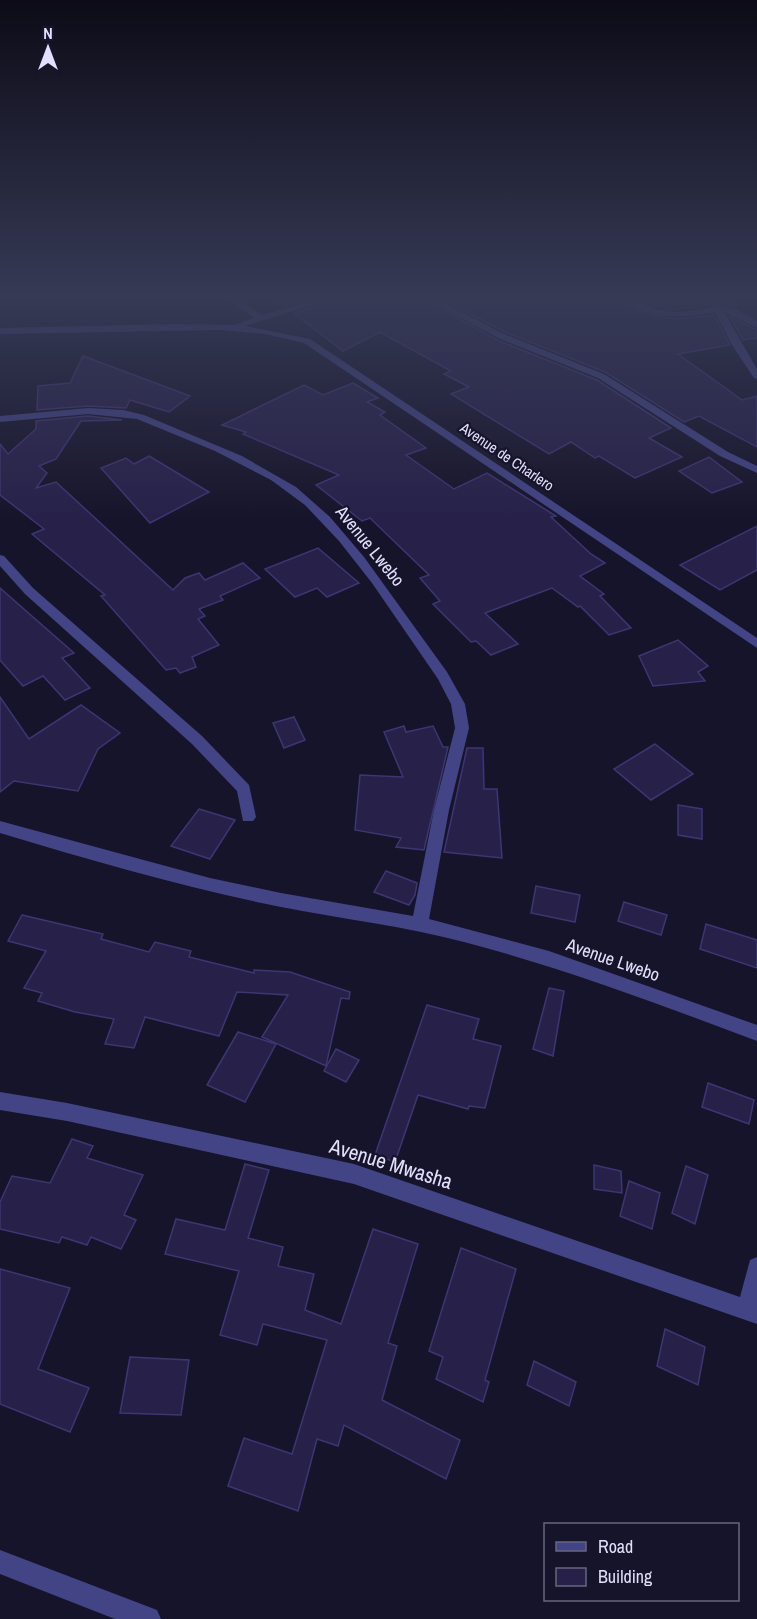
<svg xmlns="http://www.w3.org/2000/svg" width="757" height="1619" viewBox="0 0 757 1619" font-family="'Archivo Narrow',sans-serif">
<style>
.building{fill:#27214a;stroke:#3e3573;stroke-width:1.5}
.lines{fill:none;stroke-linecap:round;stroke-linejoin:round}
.street{fill:#434485;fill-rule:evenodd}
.labels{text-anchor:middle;stroke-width:4.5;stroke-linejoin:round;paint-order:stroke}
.far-street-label{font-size:15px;fill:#e1e0fc;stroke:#16142a}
.street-label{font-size:18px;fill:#e1e0fc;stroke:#16142a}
.near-street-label{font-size:21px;fill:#e1e0fc;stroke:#16142a}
</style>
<rect width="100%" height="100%" fill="#16142a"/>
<!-- building -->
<g class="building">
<polygon points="265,295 325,295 283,307"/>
<polygon points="346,295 351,295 352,304 391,295 417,295 497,340 597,380 671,428 649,438 682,457 635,478 599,456 595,458 571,442 549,454 451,394 469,387 444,374 451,371 380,332 343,351 294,313 345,297"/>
<polygon points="433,295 614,295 626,305 650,315 676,319 714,315 730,345 678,354 742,400 757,396 757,447 699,416 684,422 605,372 505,332"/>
<polygon points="629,295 705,295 710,305 670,310 657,307"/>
<polygon points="717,295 736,295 737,307 722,305"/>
<polygon points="730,317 757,330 757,338 743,340"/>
<polygon points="83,356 190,396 169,412 130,400 126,408 88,406 37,410 38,386 70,383"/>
<polygon points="353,383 378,398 367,402 385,412 380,415 426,448 406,455 454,489 487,473 556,516 551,517 591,554 605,563 580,576 604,594 600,596 631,628 609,635 580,606 578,607 552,588 485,613 518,644 491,655 476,641 471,642 433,604 440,601 420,578 429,575 370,518 362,521 316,485 339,475 243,434 246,432 222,425 304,385 323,395"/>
<polygon points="88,416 122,420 81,421 56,459 39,466 47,473 36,488 56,482 173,590 185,578 199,573 205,580 243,563 260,578 220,596 223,600 199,609 205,616 198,619 219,645 192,657 196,667 180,673 176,668 166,670 101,596 105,595 32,534 44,529 0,495 0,444 8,454 36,429 36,421"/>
<polygon points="149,456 209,492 150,523 101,468 126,458 134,464"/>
<polygon points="709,457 742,482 712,493 679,471"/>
<polygon points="757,526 757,570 720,590 680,565"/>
<polygon points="318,548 359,583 327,597 317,588 295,597 265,569"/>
<polygon points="0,588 74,653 62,658 90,688 65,700 43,676 23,686 0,660"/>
<polygon points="678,640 708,666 698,672 705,681 653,686 639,656"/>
<polygon points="0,697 29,739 81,705 120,733 98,749 78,791 14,781 0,792"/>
<polygon points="294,717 305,740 284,748 273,723"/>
<polygon points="404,726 406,732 433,726 443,747 448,747 424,850 396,847 401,838 355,830 360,775 403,777 384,732"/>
<polygon points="655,744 693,774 651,800 614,769"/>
<polygon points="467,748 483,748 484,789 497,789 502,858 444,852"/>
<polygon points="678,805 702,809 702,839 678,835"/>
<polygon points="199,809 235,820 210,859 171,846"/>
<polygon points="386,871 417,883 415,895 409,905 374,892"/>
<polygon points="536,886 580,895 575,922 531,913"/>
<polygon points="624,902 667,915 661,935 618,921"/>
<polygon points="22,915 103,934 101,939 149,952 155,942 191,951 189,957 254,973 254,970 290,972 350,992 349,999 341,998 326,1066 262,1037 288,995 237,992 219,1036 145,1017 134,1048 105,1044 114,1019 75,1012 38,1001 42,993 24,988 46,951 8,941"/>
<polygon points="706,924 757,940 757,968 700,949"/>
<polygon points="549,988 564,991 553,1056 533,1049"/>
<polygon points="427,1005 479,1019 473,1039 501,1046 485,1108 469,1106 468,1109 418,1095 395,1162 375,1155"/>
<polygon points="238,1032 276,1044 245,1102 207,1085"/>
<polygon points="336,1049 359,1060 346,1082 324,1071"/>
<polygon points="708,1083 754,1100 749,1124 702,1107"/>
<polygon points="72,1139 93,1146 87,1158 143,1175 124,1215 136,1220 121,1249 91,1237 87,1245 62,1237 59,1243 0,1229 0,1202 12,1176 50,1183"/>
<polygon points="245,1164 269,1170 248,1238 283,1247 278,1266 314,1274 305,1310 341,1324 373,1229 418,1244 388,1343 397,1346 382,1400 460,1440 446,1479 344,1425 338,1446 317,1439 298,1511 228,1486 244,1438 292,1454 327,1340 263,1324 257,1345 220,1335 239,1271 165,1254 176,1219 225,1230"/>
<polygon points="594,1165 621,1171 622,1193 594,1189"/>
<polygon points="686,1166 708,1175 695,1224 672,1213"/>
<polygon points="629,1181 660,1193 652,1229 620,1216"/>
<polygon points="461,1248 516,1269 485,1380 489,1382 483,1402 436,1379 443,1357 429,1351"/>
<polygon points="0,1269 70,1288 38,1369 89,1388 70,1432 0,1404"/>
<polygon points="665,1329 705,1347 698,1385 657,1366"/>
<polygon points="130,1357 189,1360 181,1415 120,1413"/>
<polygon points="534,1361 576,1382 569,1406 527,1385"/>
</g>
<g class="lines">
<!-- street -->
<g class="street">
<polygon points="222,295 231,295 262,315 332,295 344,295 245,326 310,339 757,638 757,648 304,343 265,334 221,330 0,334 0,328 176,324 235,325 254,318"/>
<polygon points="419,295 429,295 504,334 604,374 728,452 757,466 757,473 720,456 598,378 498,338"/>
<path d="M 616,295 C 630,294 642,304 656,309 C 675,315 694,311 713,307 L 707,295 L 715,295 L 721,307 L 736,309 L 757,321 L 757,328 L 724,312 L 757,369 L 757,379 L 754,378 L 732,345 L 715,312 C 681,319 644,320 616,295 Z"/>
<path d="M 88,408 L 123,410 L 144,415 L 242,456 L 296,487 L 330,517 L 364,557 L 447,672 L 465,704 L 469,728 L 449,810 L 429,919 L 549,951 L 757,1025 L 757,1041 C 661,1005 564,968 464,942 C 404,926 342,919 281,907 C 186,888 93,861 0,833 L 0,821 L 210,878 L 281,893 L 413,916 L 434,810 L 455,728 L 451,704 L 438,679 L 372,583 L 339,541 L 305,505 L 271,480 L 215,451 L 137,419 L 88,414 L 0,422 L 0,416 Z"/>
<polygon points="0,555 4,556 33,588 202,736 249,785 256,817 253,821 243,821 237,791 192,744 25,594 0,566"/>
<polygon points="0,1092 67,1103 354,1164 740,1297 750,1260 757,1257 757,1324 354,1184 67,1121 0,1110"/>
<polygon points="0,1550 157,1610 161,1619 115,1619 0,1574"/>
</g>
</g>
<!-- sky -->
<linearGradient id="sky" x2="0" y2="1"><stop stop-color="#0c0b17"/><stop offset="0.57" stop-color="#363a55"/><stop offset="1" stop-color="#363a55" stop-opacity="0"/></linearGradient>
<rect width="757" height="521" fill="url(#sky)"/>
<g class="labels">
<!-- far-street labels -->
<g class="far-street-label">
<text transform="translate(507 457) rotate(34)" y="5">Avenue de Charlero</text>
</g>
<!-- street labels -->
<g class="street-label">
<text transform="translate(370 546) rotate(51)" y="6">Avenue Lwebo</text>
<text transform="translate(613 960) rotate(19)" y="6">Avenue Lwebo</text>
</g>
<!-- near-street labels -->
<g class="near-street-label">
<text transform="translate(391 1164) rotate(17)" y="7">Avenue Mwasha</text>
</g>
</g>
<!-- legend -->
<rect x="544" y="1523" width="195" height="78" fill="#16142a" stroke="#67667e" stroke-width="1.5"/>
<rect x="556" y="1542" width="30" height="9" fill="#434485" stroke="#67667e" stroke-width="1.5"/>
<text x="598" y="1553" font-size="18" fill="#e1e0fc">Road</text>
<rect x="556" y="1568" width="30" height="18" fill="#27214a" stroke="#67667e" stroke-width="1.5"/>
<text x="598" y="1583" font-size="18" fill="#e1e0fc">Building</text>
<!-- north arrow -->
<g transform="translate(48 48)" stroke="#16142a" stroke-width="4.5" paint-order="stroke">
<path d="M0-4.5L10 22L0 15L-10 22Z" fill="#e1e0fc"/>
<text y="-9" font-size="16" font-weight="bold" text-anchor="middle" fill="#e1e0fc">N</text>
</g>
</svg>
